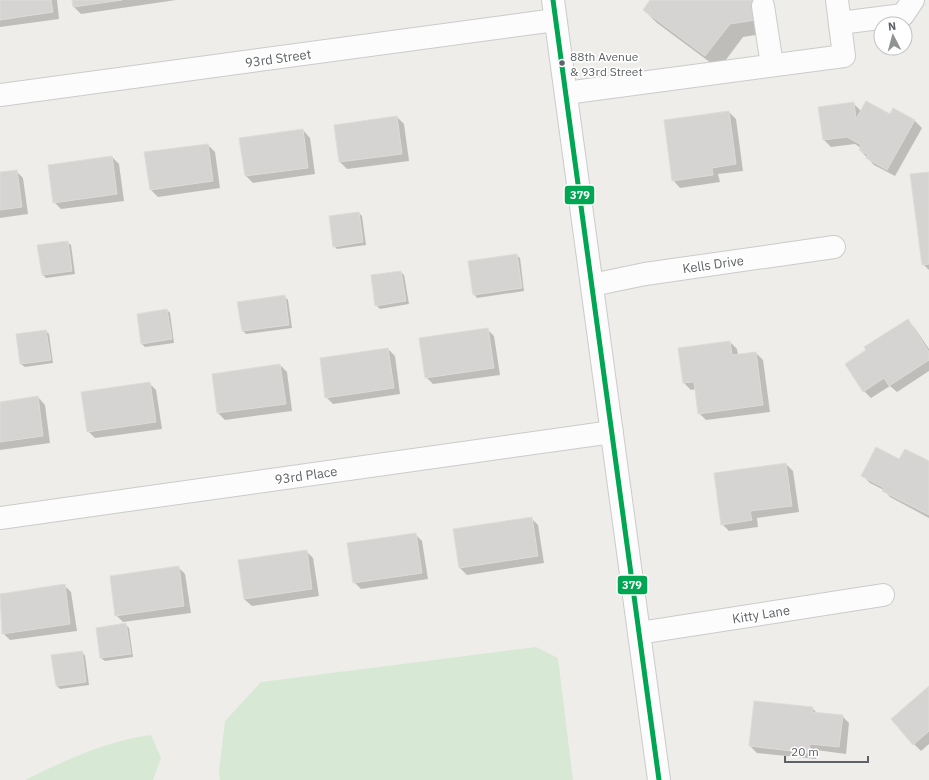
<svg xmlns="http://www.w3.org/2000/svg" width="929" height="780" viewBox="0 0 929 780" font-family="'IBM Plex Sans',sans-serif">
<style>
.green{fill:#d7e9d5}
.shadow{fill:#0003}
.building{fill:#d5d4d2;stroke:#dddcd8}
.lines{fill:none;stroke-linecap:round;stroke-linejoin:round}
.minor-casing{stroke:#cacbcb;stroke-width:24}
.minor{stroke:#fcfcfc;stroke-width:22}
.bus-1-casing{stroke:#fff;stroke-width:8}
.bus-1{stroke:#00a651;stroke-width:5}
.bus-dot{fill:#5e6266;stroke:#fff;stroke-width:1.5}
.labels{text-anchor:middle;stroke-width:3.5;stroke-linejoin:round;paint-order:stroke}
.bus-label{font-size:12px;fill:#5e6266;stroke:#fff;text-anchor:start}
.street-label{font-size:13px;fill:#5e6266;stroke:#fff}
.line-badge{stroke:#fff;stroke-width:1.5}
.badge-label{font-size:11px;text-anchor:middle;font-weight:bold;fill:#fff}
</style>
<rect width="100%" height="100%" fill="#eeede9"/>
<!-- green -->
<g class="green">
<polygon points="536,647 558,658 573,780 220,780 219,770 225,721 261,682"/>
<path d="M 151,735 L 161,758 L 153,780 L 25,780 C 63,761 109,740 151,735 Z"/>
</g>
<!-- shadow -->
<g class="shadow">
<polygon points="0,0 57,0 59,19 0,27"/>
<polygon points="73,0 176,0 81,14 74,7"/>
<polygon points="651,0 764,0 768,33 743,37 719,69 657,23 644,10"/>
<polygon points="853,103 861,111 890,116 894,109 915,121 922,128 895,176 874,165 860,150 861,148 855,144 831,147 824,140"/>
<polygon points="729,112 736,119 743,171 718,174 720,182 680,188 673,180"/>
<polygon points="397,117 404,124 409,161 347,169 340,162 335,126"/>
<polygon points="303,130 310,138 315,174 253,183 246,176"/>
<polygon points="208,145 215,152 220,188 158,197 151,190"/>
<polygon points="112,157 119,164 124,201 61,209 54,202"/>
<polygon points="16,171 23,178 28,214 0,218 0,173"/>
<polygon points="929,173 929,270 923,264"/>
<polygon points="359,213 362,216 366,245 337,249 334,246"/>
<polygon points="67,242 71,245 75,274 46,278 43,275"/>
<polygon points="516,255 520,258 524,291 477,298 474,294"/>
<polygon points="401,272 404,275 409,304 380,309 376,305"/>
<polygon points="284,296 288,300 292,328 246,334 243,331"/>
<polygon points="167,310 170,313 174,343 145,347 142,344"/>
<polygon points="907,320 914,327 929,349 929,371 897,392 890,386 871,398 864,391 867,350"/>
<polygon points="487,329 494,336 500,375 433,384 426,377"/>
<polygon points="46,331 49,334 53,363 25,367 21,364"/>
<polygon points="730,342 737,349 738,355 756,353 763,360 770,412 706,420 699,413 696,389 691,390 684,383 679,349"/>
<polygon points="388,349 395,356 400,394 333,404 326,397"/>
<polygon points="280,365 287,372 292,411 225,420 218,413 213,375"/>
<polygon points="149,383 156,390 162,429 95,438 88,431"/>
<polygon points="38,397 45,405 50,443 0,450 0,403"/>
<polygon points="899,461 929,462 929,518 890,497 884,490 870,483 863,476"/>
<polygon points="786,464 793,471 799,512 757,518 758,527 729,531 722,524"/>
<polygon points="531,518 538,525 544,563 467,575 460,568"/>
<polygon points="415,534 422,541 428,579 361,589 354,582"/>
<polygon points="306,551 313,558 319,596 252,606 244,599"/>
<polygon points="178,567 185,574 191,613 123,622 116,615"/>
<polygon points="64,585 71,592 77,631 10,640 3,633 0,595"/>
<polygon points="126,625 129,628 133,657 105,661 101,658 97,628"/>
<polygon points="82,652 85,656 89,685 60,689 57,686"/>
<polygon points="929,688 929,744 921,751 914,744"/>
<polygon points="812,708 818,714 842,716 849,723 846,754 816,750 816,759 757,753 750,746"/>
</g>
<!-- building -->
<g class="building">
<polygon points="0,0 51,0 53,12 0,20"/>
<polygon points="72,0 122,0 73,7"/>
<polygon points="650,0 753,0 755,20 730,24 705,56 643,10"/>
<polygon points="866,101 890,114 893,108 915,120 887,170 866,158 868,155 859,150 861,145 847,137 823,140 818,107 854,102 856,119"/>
<polygon points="729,111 736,164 712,168 713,175 672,181 664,120"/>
<polygon points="397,116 402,154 339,162 334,125"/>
<polygon points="303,129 308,168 245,176 239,138"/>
<polygon points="208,144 213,181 150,190 144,152"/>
<polygon points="112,156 117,194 53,203 48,165"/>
<polygon points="17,170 22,207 0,210 0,172"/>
<polygon points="929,172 929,264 922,265 910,174"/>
<polygon points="359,212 363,242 333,247 329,216"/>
<polygon points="68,241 72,271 42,275 37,245"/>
<polygon points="517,254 522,288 473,295 468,261"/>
<polygon points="401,271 406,301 375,306 371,275"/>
<polygon points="285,295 289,325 242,331 237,302"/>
<polygon points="167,309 172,339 141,344 137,314"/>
<polygon points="908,319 929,352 929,360 889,386 884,378 863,392 845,364 866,350 864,347"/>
<polygon points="488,328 494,368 425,378 419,338"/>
<polygon points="46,330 51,360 20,364 16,334"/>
<polygon points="730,341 732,355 756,352 763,405 698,414 694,382 683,383 678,348"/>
<polygon points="388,348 394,388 325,398 320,358"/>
<polygon points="280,364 286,404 217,413 212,374"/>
<polygon points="150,382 156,422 87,432 81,392"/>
<polygon points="38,396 43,436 0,442 0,402"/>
<polygon points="876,447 899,459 905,449 929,461 929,515 882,491 884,488 861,476"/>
<polygon points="786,463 792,506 750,511 752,520 721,525 714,473"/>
<polygon points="532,517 538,556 459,568 453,529"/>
<polygon points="416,533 422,573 353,583 347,543"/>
<polygon points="307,550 312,589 244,599 238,560"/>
<polygon points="179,566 184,606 115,616 110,576"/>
<polygon points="65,584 70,624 2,634 0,594"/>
<polygon points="126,623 131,654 100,658 96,628"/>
<polygon points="82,651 86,682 56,686 51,655"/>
<polygon points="929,686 929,731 913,745 891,719"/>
<polygon points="754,701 813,707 812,712 843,715 839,747 810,744 809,753 749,746"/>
</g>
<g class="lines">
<!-- minor casing -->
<g class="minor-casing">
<g id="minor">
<polyline points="553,0 659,780"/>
<polyline points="763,6 772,65"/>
<polyline points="840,23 903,15 913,0"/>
<polyline points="566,93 844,56 837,0"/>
<polyline points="0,95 555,20"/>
<polyline points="592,285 645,274 834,247"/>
<polyline points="0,518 612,432"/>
<polyline points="639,633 883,595"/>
</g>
</g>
<!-- minor -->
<use href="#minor" class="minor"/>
<!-- bus-1 casing -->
<g class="bus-1-casing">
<polyline id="bus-1" points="553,0 659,780"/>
</g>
<!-- bus-1 -->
<use href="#bus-1" class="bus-1"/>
</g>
<!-- markers -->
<circle class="bus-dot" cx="562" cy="63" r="3.5"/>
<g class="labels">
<!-- bus labels -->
<g class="bus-label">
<text x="570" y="61">88th Avenue<tspan x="570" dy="15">&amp; 93rd Street</tspan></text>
</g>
<!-- street labels -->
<g class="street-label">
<text transform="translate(278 58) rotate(-8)" y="5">93rd Street</text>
<text transform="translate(713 264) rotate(-8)" y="5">Kells Drive</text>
<text transform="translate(306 475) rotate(-8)" y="5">93rd Place</text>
<text transform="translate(761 614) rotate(-9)" y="5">Kitty Lane</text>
</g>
</g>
<g class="line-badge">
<rect x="564" y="185" width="31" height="20" rx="4" fill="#00a651"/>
<rect x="617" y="575" width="31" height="20" rx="4" fill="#00a651"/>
</g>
<g class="badge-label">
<text x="580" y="199">379</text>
<text x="632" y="589">379</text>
</g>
<!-- north arrow -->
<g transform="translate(893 36) rotate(354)"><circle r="19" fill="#ffffff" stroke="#bfc0c2"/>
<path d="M0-3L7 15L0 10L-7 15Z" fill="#909394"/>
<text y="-6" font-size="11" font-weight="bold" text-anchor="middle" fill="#5e6266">N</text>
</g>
<!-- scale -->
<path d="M785 756v6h83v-6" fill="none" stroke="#5e6266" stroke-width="2"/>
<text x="791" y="756" font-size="12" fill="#5e6266" stroke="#ffffff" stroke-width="3" paint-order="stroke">20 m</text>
</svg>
